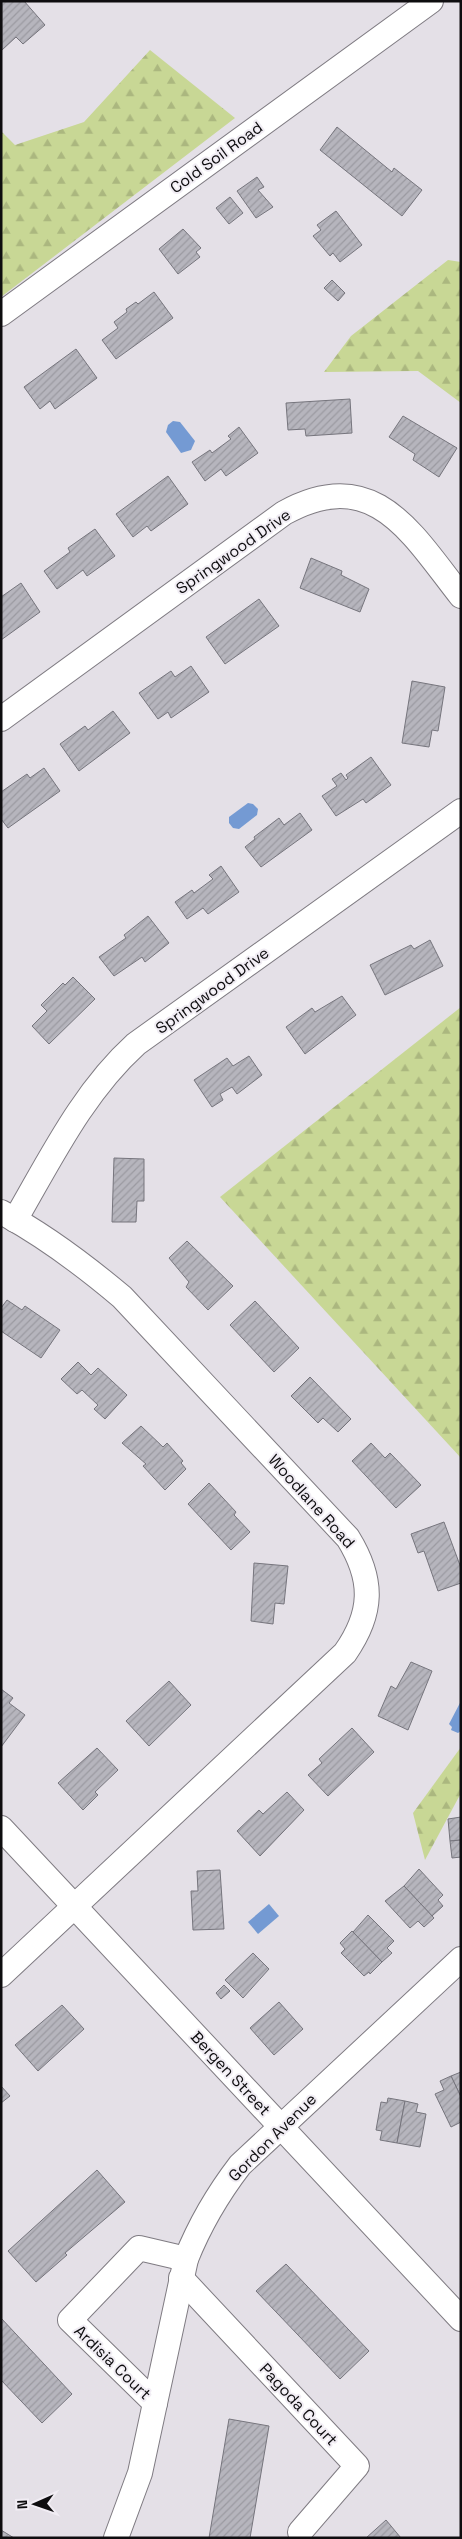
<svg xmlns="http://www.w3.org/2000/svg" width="462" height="2539" viewBox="0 0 462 2539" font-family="'Space Grotesk',sans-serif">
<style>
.forest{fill:url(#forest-firs)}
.water{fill:#749ad3}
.building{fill:url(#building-hatch);stroke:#76757d}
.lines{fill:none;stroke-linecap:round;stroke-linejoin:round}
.minor-casing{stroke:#7f7b82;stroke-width:26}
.minor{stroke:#fff;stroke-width:24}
.labels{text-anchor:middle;stroke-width:4;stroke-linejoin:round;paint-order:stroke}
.street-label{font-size:16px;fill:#0e0d0f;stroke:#f1edf4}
</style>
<defs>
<pattern id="forest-firs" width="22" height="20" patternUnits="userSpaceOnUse" patternTransform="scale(1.25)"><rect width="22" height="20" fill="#c8d795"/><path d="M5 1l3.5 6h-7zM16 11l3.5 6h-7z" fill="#abb77f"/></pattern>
<pattern id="building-hatch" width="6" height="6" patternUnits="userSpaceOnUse" patternTransform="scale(1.25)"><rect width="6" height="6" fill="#b6b5bd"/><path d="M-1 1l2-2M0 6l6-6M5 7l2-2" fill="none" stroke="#9b9aa1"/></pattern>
</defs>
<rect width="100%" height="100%" fill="#e4e0e7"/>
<!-- forest -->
<g class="forest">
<polygon points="150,50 235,118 1,297 1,131 15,145 84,122"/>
<polygon points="448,260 461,262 461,403 418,371 324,372 351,336"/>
<polygon points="461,1007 461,1458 220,1197"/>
<polygon points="461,1747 461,1793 425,1860 413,1813"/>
</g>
<!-- water -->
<g class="water">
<polygon points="173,421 180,422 195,441 191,450 181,453 166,432 168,425"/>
<polygon points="248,803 253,804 258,809 257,815 239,829 233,828 229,823 229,817"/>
<polygon points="461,1701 461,1731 458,1733 451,1730 452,1727 449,1724"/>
<polygon points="269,1904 279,1916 258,1934 248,1922"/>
</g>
<!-- building -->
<g class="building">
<polygon points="2,1 24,1 45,25 23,44 16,37 2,50"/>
<polygon points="337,127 392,172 394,168 422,190 402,216 320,150"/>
<polygon points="257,177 264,187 258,190 273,207 256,218 237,191"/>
<polygon points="230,197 243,213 229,224 216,208"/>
<polygon points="336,211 362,245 340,262 333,253 330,256 313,236 321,230 317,225"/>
<polygon points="183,229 201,248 196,252 200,257 178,274 159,249"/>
<polygon points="332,280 345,293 338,301 324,288"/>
<polygon points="154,292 173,318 116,359 102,340 118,328 114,322 127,312 126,309 136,302 138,304"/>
<polygon points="76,349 97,378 55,409 50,401 40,409 24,387"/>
<polygon points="350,399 352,433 306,436 305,429 288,430 286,403"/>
<polygon points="403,416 457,448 439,477 413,460 415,454 389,437"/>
<polygon points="239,427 258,453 226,476 221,469 205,481 192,462 210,450 212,453 231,439 228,436"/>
<polygon points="168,476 188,504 151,531 147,526 133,537 116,514"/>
<polygon points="95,529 115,556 87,576 83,570 57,589 44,571 70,552 68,548"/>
<polygon points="311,558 342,571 341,575 369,589 360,612 300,588"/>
<polygon points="21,583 40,612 1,640 1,597"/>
<polygon points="259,599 279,626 225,664 206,637"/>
<polygon points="191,666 209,692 171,718 168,712 158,719 139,693 171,671 175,677"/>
<polygon points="412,681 445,687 438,731 432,730 429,747 402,743"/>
<polygon points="113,711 130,733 79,771 60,744 85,726 88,730"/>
<polygon points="371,757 391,785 366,803 363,799 336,816 322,796 337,786 332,779 341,773 346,780 348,778 346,775"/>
<polygon points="44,768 60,791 8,828 1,819 1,792 27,774 30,778"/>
<polygon points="300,813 312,830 261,867 245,847 255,839 254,837 279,818 284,825"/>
<polygon points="221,866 239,892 208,914 203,908 187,919 175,902 192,890 194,893 213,879 209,875"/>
<polygon points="148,916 169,943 145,962 142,957 114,976 99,957 126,938 124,935"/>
<polygon points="430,940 443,966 385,995 370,965 411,945 414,949"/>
<polygon points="73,977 95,999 49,1044 32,1026 47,1011 41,1005 63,983 65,985"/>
<polygon points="342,996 356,1015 305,1054 286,1027 312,1008 315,1012"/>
<polygon points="249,1056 262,1075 237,1094 232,1087 220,1094 223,1100 212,1107 194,1080 227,1058 233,1066"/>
<polygon points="114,1158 144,1159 144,1201 137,1201 136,1222 112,1222"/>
<polygon points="187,1241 233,1286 208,1310 186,1287 189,1282 169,1258"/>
<polygon points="7,1300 22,1310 25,1306 60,1330 41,1358 1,1331 1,1308"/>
<polygon points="255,1301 299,1348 274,1372 230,1325"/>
<polygon points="78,1362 91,1375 98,1368 127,1395 105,1419 94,1409 98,1405 82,1390 77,1394 61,1379"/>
<polygon points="310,1377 351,1419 338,1432 323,1418 318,1423 291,1396"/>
<polygon points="141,1426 163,1447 167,1443 183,1461 181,1463 186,1469 165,1490 143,1466 146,1464 122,1443"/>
<polygon points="371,1443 385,1458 390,1453 421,1485 396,1508 352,1461"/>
<polygon points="209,1483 236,1512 234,1515 250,1532 231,1550 188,1504"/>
<polygon points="444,1522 461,1568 461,1583 438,1591 424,1551 418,1553 411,1534"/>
<polygon points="254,1563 288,1566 284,1604 275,1603 273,1624 251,1621"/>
<polygon points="411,1662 432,1671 408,1730 378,1716 391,1686 396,1689"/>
<polygon points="169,1681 191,1705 149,1746 126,1721"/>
<polygon points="1,1689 13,1698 9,1703 25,1715 1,1747"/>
<polygon points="352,1728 374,1752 328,1796 308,1775 322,1763 319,1759"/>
<polygon points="97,1748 118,1770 95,1792 98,1795 83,1810 58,1783"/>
<polygon points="287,1792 304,1810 260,1856 237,1831 259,1810 263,1814"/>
<polygon points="461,1817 461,1840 450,1841 448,1819"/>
<polygon points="461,1840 461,1857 452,1858 450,1841"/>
<polygon points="419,1869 443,1895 438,1900 443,1906 432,1916 404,1886"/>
<polygon points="220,1870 224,1929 193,1930 191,1891 198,1891 197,1871"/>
<polygon points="404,1886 434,1918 424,1927 418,1921 410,1928 385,1901"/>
<polygon points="368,1915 394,1941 387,1948 392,1953 382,1962 353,1932"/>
<polygon points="352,1931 382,1962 370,1974 369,1972 364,1976 341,1953 345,1949 340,1943"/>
<polygon points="253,1953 269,1969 243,1998 225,1980"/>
<polygon points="224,1985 230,1991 221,1999 216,1993"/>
<polygon points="279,2002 303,2029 274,2055 250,2028"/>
<polygon points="62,2005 84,2029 38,2071 15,2045"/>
<polygon points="461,2072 461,2097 451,2076"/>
<polygon points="451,2076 461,2097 461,2122 451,2127 435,2094 444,2090 440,2081"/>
<polygon points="1,2086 10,2096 1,2103"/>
<polygon points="388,2098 405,2101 397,2143 380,2140 382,2131 376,2130 381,2102 387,2103"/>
<polygon points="405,2101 418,2104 416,2112 426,2114 420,2147 397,2143"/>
<polygon points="97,2170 125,2202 65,2253 67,2255 36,2282 8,2251"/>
<polygon points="286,2264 369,2351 340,2379 256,2291"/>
<polygon points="1,2318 72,2394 42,2423 1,2380"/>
<polygon points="229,2419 269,2426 250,2538 209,2538"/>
<polygon points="386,2520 401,2538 366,2538"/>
<polygon points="1,2530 14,2538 1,2538"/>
</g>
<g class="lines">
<!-- minor casing -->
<g class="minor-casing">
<g id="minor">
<polyline points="1,314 431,1"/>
<path d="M 1,719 L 284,513 C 374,463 412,534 461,596"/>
<path d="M 1,1212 C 46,1236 84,1265 122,1297 L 348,1538 C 374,1580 373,1613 345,1653 L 1,1975"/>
<path d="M 15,1220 C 51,1158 83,1092 136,1044 L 461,811"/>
<polyline points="1,1828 461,2319"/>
<polyline points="181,2278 357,2466 300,2532"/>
<polyline points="155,2403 70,2320 139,2248 186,2259"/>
<path d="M 116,2538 L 140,2473 L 186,2259 C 200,2224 217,2195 240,2165 L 461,1959"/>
</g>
</g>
<!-- minor -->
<use href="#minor" class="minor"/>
</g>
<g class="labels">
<!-- street labels -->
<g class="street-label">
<text transform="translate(216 157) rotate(-36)" y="6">Cold Soil Road</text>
<text transform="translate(233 551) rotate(-35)" y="6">Springwood Drive</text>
<text transform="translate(212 990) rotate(-36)" y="6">Springwood Drive</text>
<text transform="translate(312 1501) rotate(48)" y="6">Woodlane Road</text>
<text transform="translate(231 2073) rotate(47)" y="6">Bergen Street</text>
<text transform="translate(272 2137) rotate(-45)" y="6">Gordon Avenue</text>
<text transform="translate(113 2362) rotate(44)" y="6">Ardisia Court</text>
<text transform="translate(299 2404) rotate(47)" y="6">Pagoda Court</text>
</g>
</g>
<!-- border -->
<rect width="462" height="2539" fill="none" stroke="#0e0d0f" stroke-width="5"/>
<!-- north arrow -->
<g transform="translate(35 2504) rotate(268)" stroke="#f1edf4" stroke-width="4" paint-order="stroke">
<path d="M0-4L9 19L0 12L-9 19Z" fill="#0e0d0f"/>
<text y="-8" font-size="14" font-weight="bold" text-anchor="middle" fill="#0e0d0f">N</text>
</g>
</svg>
